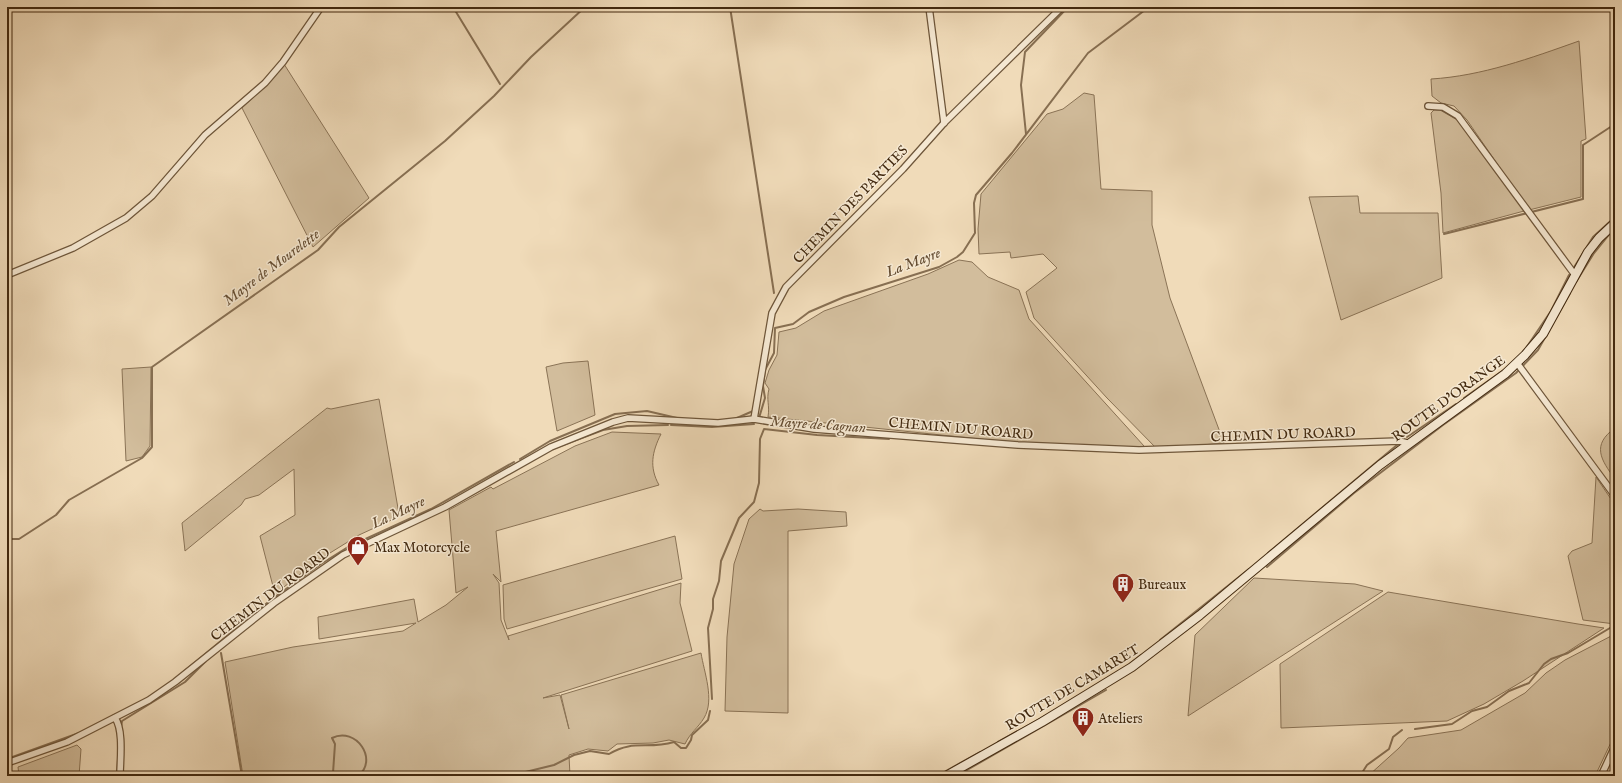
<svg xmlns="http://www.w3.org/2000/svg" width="1622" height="783" viewBox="0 0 1622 783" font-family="'IM FELL English',serif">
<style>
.green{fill:#d2bd9c;stroke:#8a7356}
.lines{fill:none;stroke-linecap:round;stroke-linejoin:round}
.stream{stroke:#876f52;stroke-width:2}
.minor-casing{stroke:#6e563a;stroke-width:8}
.secondary-casing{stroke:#42290f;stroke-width:10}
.minor{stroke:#f5e8d2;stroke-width:5.5}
.secondary{stroke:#f5e8d2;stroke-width:8}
.labels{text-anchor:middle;stroke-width:3;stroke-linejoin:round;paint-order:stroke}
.street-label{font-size:14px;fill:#42290f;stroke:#f5e8d2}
.poi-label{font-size:14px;fill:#42290f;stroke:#f5e8d2;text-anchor:start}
.water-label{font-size:15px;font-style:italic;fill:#644c31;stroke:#f5e8d2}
</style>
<rect width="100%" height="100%" fill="#f0dbb9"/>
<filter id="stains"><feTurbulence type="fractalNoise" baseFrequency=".005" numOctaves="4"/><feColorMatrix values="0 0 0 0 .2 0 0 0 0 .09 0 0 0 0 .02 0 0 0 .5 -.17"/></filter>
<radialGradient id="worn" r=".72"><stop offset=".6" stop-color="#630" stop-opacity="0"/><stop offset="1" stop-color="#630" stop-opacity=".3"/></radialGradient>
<!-- green -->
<g class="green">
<path d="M 1579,41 L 1586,139 L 1581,141 L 1581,197 L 1529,210 L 1467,120 L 1454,106 L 1441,103 L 1432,96 L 1431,79 C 1482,76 1531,58 1579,41 Z"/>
<polygon points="284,64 369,198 313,247 242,108 269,83"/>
<polygon points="1084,93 1094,95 1101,189 1152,191 1152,225 1170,298 1224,443 1157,449 1107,398 1034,318 1026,292 1057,268 1043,254 1011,258 1010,252 979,254 978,229 981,194 1047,114 1063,109"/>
<polygon points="1434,110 1440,110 1459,121 1524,211 1443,233 1441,193 1431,113"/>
<polygon points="1358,196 1360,213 1438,213 1442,278 1341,320 1309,197"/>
<path d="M 959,260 L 972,262 L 988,277 L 1019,290 L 1029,319 L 1144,446 L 1137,448 L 1028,444 L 768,417 C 770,405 766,400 769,389 L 765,383 L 769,370 L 777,355 L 779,332 L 796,328 L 824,311 L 928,274 Z"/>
<polygon points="588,361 595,415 557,431 546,367 563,363"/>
<polygon points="151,367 150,446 142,457 126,461 122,369"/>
<polygon points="379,399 399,514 398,517 359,535 317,561 275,594 260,536 295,515 294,469 259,495 245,499 241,505 185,551 182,523 327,408 331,409"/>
<path d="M 1615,428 L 1615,479 C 1601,460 1591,445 1615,428 Z"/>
<path d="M 612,432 L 661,434 C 652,452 649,467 659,485 L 496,531 L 501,582 L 493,574 L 499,583 L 501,620 L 509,640 L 508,636 L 681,583 L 680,603 L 692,651 L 543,698 L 560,695 L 569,729 L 561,695 L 701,653 C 704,672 715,700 704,718 C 698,728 690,733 685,744 L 669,740 L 653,743 L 617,744 L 608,751 L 588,749 L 569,755 L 570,776 L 243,776 L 225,662 L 293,647 L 403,631 L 416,623 L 319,639 L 318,617 L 414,599 L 418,622 L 446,605 L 468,587 L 456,593 L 449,510 L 491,487 L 493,489 L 575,446 Z"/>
<polygon points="1596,477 1615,505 1615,624 1583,620 1568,556 1572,551 1592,543"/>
<polygon points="760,509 763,511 798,509 846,512 847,526 788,531 788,713 725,711 727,637 734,564 749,519"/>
<polygon points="675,536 682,579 507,629 504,619 503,585"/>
<polygon points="1254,578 1355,584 1383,591 1188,716 1195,635"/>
<polygon points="1388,592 1578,624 1604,628 1523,681 1484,704 1447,721 1281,728 1280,664"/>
<polygon points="1615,634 1615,734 1595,776 1368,776 1399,748 1408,738 1461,730 1525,693 1546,673 1565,660"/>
<polygon points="77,745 81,749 79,776 19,776 18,767"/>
</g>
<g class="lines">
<!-- stream -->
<g class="stream">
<polyline points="453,7 500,84"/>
<polyline points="730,7 774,293"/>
<polyline points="1026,134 1021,85 1025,52 1068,7"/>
<polyline points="1444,234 1583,199 1583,145 1615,124"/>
<polyline points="1573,269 1593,237 1615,217"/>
<polyline points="1576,282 1594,253 1611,232"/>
<polyline points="1524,351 1551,311 1569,275"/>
<polyline points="1464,398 1505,369"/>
<polyline points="737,418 753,411"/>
<polyline points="759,418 765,398 763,386 765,370 774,353 775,328 793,324 809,312 844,297 939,267 957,257 963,252 975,233 974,203 976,195 1012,153 1088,53 1149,7"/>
<polyline points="671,425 712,427 754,424"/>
<polyline points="1407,437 1456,404"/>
<polyline points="555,448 603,430 627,426 668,425"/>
<polyline points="520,459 550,441 615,414 647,411 677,418"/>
<polyline points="7,539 19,539 56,515 69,500 142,458 152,447 152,367 318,250 339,227 445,141 494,96 531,57 585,7"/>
<polyline points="1268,553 1397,445"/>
<polyline points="1267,567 1354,493 1443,425 1516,373 1538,350 1570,293"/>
<polyline points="1160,640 1249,569"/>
<polyline points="221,653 242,776"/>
<polyline points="1127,666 1141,655"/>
<polyline points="182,673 272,599 321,564 348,547 431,509 514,462"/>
<polyline points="712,699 708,628 713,609 713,599 719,581 721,561 739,518 754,502 759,483 760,439 764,429 817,435 889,439"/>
<polyline points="121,727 122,721 185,682 206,661"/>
<polyline points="1415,729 1452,724 1472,711 1487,707 1509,691 1529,683 1544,664 1551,659 1568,653 1615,625"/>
<polyline points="998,742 1047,715"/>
<polyline points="7,759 79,733"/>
<polyline points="960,774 1106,690"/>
<polyline points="117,776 118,759"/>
<path d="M 335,776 L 333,773 L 335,744 L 332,738 C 356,726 379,760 358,776"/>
<path d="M 509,776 L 554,765 L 574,755 L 590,751 L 609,754 C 634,739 647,750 674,742 L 681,748 L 686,748 L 691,740 L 692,735 L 708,720 L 710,711"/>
<polyline points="937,776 980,752"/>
<polyline points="1360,776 1367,765 1389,749 1393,737 1402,730"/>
</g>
<!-- minor casing -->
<g class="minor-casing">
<g id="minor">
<polyline points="929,7 944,123"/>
<polyline points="1428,106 1443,107 1458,116 1575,275"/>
<polyline points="7,275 73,248 126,218 152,196 205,135 265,83 283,62 321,7"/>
<polyline points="1517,363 1615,496"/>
<polyline points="754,419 772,313 786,287 903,169 944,123 1062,7"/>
<path d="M 115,718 C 124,730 120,762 120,776"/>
<polyline points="7,763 67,742 149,700 175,682 274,603 343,555 445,507 551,447 613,422 628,418 718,423 754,419 814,429 1018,445 1139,450 1399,441 1407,443"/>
<polyline points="1601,776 1615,746"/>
</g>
</g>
<!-- secondary casing -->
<g class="secondary-casing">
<polyline id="secondary" points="946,776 1042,722 1132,667 1200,615 1380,465 1505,374 1525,355 1543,334 1588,252 1599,238 1615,223"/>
</g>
<!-- minor -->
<use href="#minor" class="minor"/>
<!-- secondary -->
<use href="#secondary" class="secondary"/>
</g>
<!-- icons -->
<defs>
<g id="shop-pin" transform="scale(1.15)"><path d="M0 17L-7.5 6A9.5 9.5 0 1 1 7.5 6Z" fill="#8f2418" stroke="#f5e8d2"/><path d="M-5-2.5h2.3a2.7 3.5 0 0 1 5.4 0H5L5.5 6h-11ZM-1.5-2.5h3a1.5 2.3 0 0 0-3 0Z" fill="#fff"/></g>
<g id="building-pin" transform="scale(1.15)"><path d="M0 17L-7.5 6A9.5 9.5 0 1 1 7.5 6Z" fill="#8f2418" stroke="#f5e8d2"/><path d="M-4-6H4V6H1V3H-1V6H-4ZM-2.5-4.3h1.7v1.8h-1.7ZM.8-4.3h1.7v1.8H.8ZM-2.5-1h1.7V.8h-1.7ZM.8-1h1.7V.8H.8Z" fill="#fff"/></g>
</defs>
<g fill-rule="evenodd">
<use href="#shop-pin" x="358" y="547"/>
<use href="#building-pin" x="1123" y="584"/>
<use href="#building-pin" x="1083" y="718"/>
</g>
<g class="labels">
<!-- street labels -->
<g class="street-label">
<text transform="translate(850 204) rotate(-46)" y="5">CHEMIN DES PARTIES</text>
<text transform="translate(1448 398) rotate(-36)" y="5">ROUTE D'ORANGE</text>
<text transform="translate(961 428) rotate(5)" y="5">CHEMIN DU ROARD</text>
<text transform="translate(1283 434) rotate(-2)" y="5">CHEMIN DU ROARD</text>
<text transform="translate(270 594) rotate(-37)" y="5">CHEMIN DU ROARD</text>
<text transform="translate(1072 687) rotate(-31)" y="5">ROUTE DE CAMARET</text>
</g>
<!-- poi labels -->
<g class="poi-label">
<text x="374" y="552">Max Motorcycle</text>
<text x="1138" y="589">Bureaux</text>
<text x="1098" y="723">Ateliers</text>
</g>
<!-- water labels -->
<g class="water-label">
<text transform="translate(913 262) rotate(-21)" y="5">La Mayre</text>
<text transform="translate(271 267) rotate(-37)" y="5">Mayre de Mourelette</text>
<text transform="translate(818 424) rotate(4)" y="5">Mayre de Cagnan</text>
<text transform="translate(398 512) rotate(-25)" y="5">La Mayre</text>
</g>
</g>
<!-- margin -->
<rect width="1622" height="783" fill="none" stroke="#f0dbb9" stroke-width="24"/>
<rect x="8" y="8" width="1606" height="767" fill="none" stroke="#42290f" stroke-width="2"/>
<rect x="12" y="12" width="1598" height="759" fill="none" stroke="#42290f"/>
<rect width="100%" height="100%" filter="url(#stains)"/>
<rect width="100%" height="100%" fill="url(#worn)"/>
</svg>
